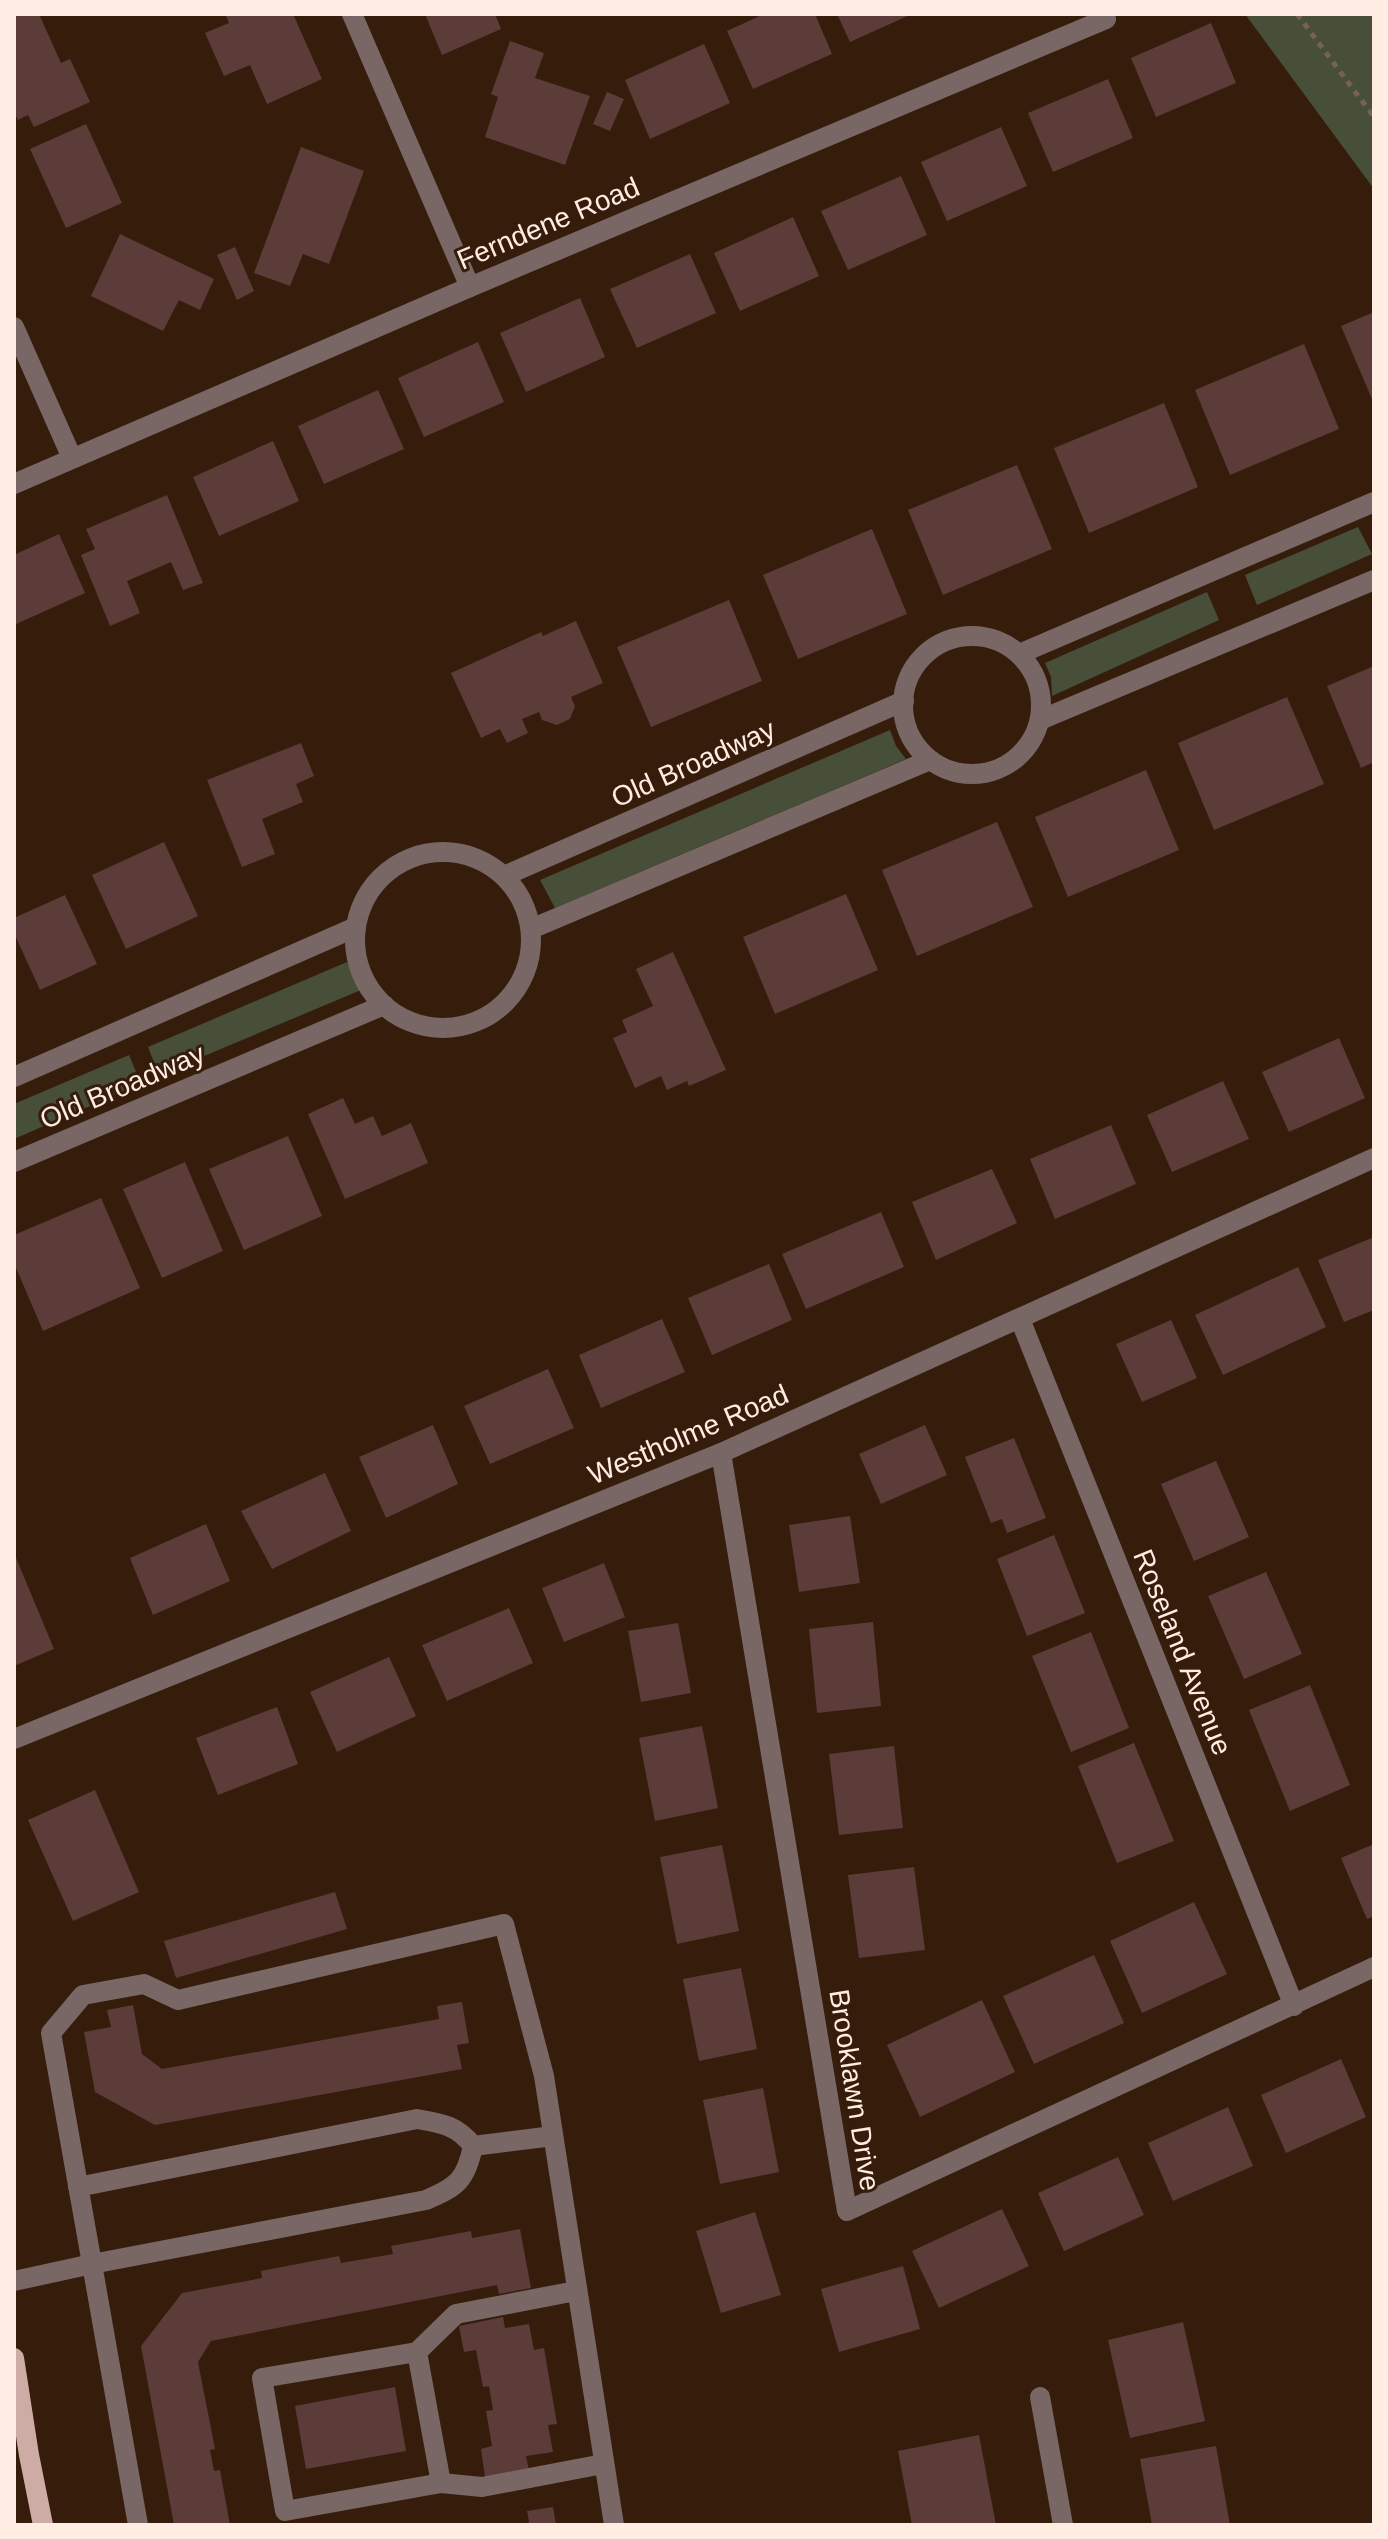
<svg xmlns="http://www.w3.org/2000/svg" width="1388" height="2539" viewBox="0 0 1388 2539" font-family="Helvetica,sans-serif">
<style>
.green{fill:#474f39}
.building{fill:#5b3c38}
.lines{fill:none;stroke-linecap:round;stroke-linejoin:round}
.path{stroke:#786052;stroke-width:5;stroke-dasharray:6 6;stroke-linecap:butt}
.minor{stroke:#786764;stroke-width:20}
.major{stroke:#ceaca6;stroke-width:20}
.labels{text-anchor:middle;stroke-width:6;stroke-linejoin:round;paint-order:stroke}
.street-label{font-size:28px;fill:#ffece2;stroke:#361c0b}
</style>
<rect width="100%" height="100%" fill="#361c0b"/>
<!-- green -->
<g class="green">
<polygon points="1245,14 1374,14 1374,189"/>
<polygon points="1358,527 1372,554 1257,605 1245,575"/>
<polygon points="1207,592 1219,620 1052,696 1051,677 1045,663"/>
<polygon points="890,730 896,746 906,759 555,908 540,880"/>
<polygon points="347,962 361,990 159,1075 148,1047"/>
<polygon points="129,1055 141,1084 14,1139 14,1104"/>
</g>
<!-- building -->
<g class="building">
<polygon points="14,14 39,14 61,63 70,59 90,102 34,127 28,115 18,120 14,112"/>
<polygon points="231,14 293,14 322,79 267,104 250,65 224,76 205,33 229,23 226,16"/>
<polygon points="425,14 495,14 501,29 442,55"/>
<polygon points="764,14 815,14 832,54 753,89 727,31"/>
<polygon points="837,14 912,14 850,42"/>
<polygon points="1211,23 1236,83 1156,117 1131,58"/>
<polygon points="510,41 544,53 535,78 590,96 565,165 485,137 498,97 491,94"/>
<polygon points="704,44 730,103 650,139 625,80"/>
<polygon points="1108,79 1133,138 1053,172 1028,113"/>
<polygon points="607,92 624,99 610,131 593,124"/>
<polygon points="86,124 122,203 66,228 30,149"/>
<polygon points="1001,127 1027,186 947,221 921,162"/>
<polygon points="301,147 364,171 329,264 303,254 290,286 254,273"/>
<polygon points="901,176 927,235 848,270 821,211"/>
<polygon points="793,217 819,276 740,311 714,253"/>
<polygon points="120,234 214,279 200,310 179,300 163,331 91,296"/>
<polygon points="235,247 254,291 237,300 217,255"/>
<polygon points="690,254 716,313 637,348 610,289"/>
<polygon points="580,298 605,357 526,392 500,333"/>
<polygon points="1374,312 1374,404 1341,326"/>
<polygon points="478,342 504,402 424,437 398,378"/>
<polygon points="1304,344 1339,429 1230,475 1195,390"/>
<polygon points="378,390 404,449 324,484 298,426"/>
<polygon points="1164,403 1198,487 1089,533 1054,448"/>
<polygon points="273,441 299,501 219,536 193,477"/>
<polygon points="1017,465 1052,549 943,595 908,510"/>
<polygon points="167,495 203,583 183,590 171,562 127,581 140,613 110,626 81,555 95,549 86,529"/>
<polygon points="872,529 907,614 798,659 763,575"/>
<polygon points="59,534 85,593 14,625 14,555"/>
<polygon points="729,600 762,681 651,727 617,647"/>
<polygon points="576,621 603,683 571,697 575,706 570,719 557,725 542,720 539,712 522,719 528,733 507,743 500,729 481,738 451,673 541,632 543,636"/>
<polygon points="1374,666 1374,762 1361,768 1327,686"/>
<polygon points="1287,697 1324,784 1214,830 1178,743"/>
<polygon points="301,743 314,776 296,784 303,802 262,819 275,854 242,867 207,780"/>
<polygon points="1146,770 1179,850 1068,897 1035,817"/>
<polygon points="997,822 1033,907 917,956 882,870"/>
<polygon points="164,842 198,916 126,949 92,875"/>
<polygon points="846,894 878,970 775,1014 743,937"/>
<polygon points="65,895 97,964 40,990 14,933 14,918"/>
<polygon points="673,952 726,1070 689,1086 687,1081 667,1090 661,1076 635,1088 613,1038 627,1032 622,1020 653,1006 636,969"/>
<polygon points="1339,1038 1365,1098 1289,1132 1262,1072"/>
<polygon points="1223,1081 1249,1139 1172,1172 1147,1115"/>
<polygon points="343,1098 355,1124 373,1116 382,1136 411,1123 428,1163 345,1199 308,1114"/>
<polygon points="1111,1125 1136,1184 1055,1219 1030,1159"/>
<polygon points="288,1136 322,1216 244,1250 209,1169"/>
<polygon points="185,1162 223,1251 162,1278 123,1189"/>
<polygon points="992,1169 1017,1223 936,1260 912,1202"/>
<polygon points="101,1198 140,1288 43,1331 14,1263 14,1235"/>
<polygon points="881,1212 904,1267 806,1309 782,1254"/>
<polygon points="1374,1237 1374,1310 1344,1322 1318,1260"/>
<polygon points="769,1264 792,1320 712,1355 688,1298"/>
<polygon points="1298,1267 1326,1327 1223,1375 1195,1315"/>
<polygon points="662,1319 685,1372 601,1408 579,1355"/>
<polygon points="1171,1320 1197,1378 1142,1402 1116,1344"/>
<polygon points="548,1369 574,1428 490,1464 464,1406"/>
<polygon points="433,1425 458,1484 386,1518 359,1457"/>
<polygon points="925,1425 947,1475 881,1504 859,1454"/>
<polygon points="1014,1438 1046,1518 1007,1533 1002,1519 991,1523 965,1457"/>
<polygon points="1216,1461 1249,1537 1194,1561 1161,1484"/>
<polygon points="325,1473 351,1531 272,1569 241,1511"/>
<polygon points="850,1516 860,1583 799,1592 789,1525"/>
<polygon points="206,1524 230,1581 153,1615 130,1558"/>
<polygon points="1054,1535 1085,1613 1027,1636 997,1559"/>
<polygon points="14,1553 54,1649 14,1666"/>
<polygon points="604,1563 625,1617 564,1642 542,1588"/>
<polygon points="1266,1572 1302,1654 1244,1679 1208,1596"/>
<polygon points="509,1608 533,1663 447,1701 422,1645"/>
<polygon points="873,1622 881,1706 817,1713 809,1629"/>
<polygon points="678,1623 691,1693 641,1702 628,1631"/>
<polygon points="1091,1632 1129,1728 1071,1752 1032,1656"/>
<polygon points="389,1657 416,1716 337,1752 310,1692"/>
<polygon points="1310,1685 1350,1785 1290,1811 1249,1710"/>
<polygon points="277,1707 298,1764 218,1795 196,1738"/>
<polygon points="702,1726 718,1808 655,1821 639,1738"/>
<polygon points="1134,1743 1174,1841 1117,1863 1078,1766"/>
<polygon points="894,1746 903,1828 839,1835 829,1754"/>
<polygon points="95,1790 139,1892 73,1921 28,1820"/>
<polygon points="1374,1844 1374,1916 1367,1919 1341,1858"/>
<polygon points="722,1845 739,1931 677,1944 660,1857"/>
<polygon points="914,1867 925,1950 859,1958 848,1875"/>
<polygon points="335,1892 347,1929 176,1978 164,1941"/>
<polygon points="1194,1902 1227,1974 1142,2013 1110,1941"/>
<polygon points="1094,1955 1124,2023 1034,2064 1003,1996"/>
<polygon points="741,1968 757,2049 699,2061 683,1979"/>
<polygon points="982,2000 1015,2072 920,2117 887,2045"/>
<polygon points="462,2002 469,2043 457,2045 462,2069 155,2125 95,2092 84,2032 111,2027 107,2010 133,2005 142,2054 162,2069 439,2019 437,2006"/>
<polygon points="1341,2059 1366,2117 1286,2153 1261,2095"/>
<polygon points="763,2088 779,2172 720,2184 703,2100"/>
<polygon points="1228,2107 1253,2166 1173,2201 1148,2143"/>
<polygon points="1118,2157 1144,2215 1064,2251 1038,2193"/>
<polygon points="1002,2209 1029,2266 939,2308 912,2251"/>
<polygon points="755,2212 781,2295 721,2313 696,2231"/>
<polygon points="520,2229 531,2288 499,2294 497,2285 211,2341 198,2362 215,2449 210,2450 214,2471 220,2470 230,2525 174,2525 141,2346 182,2293 262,2278 261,2271 339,2256 341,2263 393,2254 391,2246 471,2231 472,2238"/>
<polygon points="903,2266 920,2329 839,2352 821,2289"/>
<polygon points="503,2317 505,2328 529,2324 534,2350 544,2348 557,2424 548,2425 553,2452 526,2456 529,2470 485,2477 481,2449 492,2446 486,2411 493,2410 489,2386 483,2387 476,2350 464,2352 459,2326"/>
<polygon points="1183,2322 1205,2421 1130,2438 1108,2340"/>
<polygon points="395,2387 406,2451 306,2469 295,2406"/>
<polygon points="979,2435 996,2525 912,2525 898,2451"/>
<polygon points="1216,2446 1230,2525 1152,2525 1140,2459"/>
<polygon points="553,2507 556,2525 523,2525 529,2522 527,2511"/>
</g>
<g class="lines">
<!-- path -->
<polyline class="path" points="1297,14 1374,117"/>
<!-- minor -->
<g class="minor">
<polyline points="352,14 470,287"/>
<polyline points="14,327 72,458"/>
<polyline points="14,484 470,287 1106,19"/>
<circle cx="972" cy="705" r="69"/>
<polyline points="1019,654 1374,502"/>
<polyline points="1040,720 1374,580"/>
<circle cx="443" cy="940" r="88"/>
<polyline points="504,876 904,701"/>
<polyline points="531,929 930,760"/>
<polyline points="14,1077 356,927"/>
<polyline points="14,1162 384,1005"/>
<polyline points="1020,1319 1294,2006"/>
<polyline points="721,1453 847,2211 1374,1967"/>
<polyline points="14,1739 721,1453 1374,1158"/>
<polyline points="473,2146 553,2136"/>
<path d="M 78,2187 L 417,2119 C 442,2123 458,2126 473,2146 C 466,2180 457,2187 426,2200 L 92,2264 L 51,2033 L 83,1995 L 144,1984 L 178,2000 L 504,1924 L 544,2076 L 614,2525"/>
<polyline points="14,2281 92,2264 138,2525"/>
<polyline points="576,2291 456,2314 417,2352 262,2378 285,2511 441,2483 482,2487 603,2464"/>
<polyline points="417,2352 441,2483"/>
<polyline points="1040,2397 1063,2525"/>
</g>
<!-- major -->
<polyline class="major" points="14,2358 29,2455 43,2525"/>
</g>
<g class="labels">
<!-- street labels -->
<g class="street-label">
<text transform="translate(548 223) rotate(-23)" y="10">Ferndene Road</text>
<text transform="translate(693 763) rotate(-24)" y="10">Old Broadway</text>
<text transform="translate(122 1086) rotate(-23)" y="10">Old Broadway</text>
<text transform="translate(688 1434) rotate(-23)" y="10">Westholme Road</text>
<text transform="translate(1183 1652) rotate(68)" y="10">Roseland Avenue</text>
<text transform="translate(855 2090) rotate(81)" y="10">Brooklawn Drive</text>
</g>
</g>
<!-- border -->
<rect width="1388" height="2539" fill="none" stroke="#ffece2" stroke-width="32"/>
</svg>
